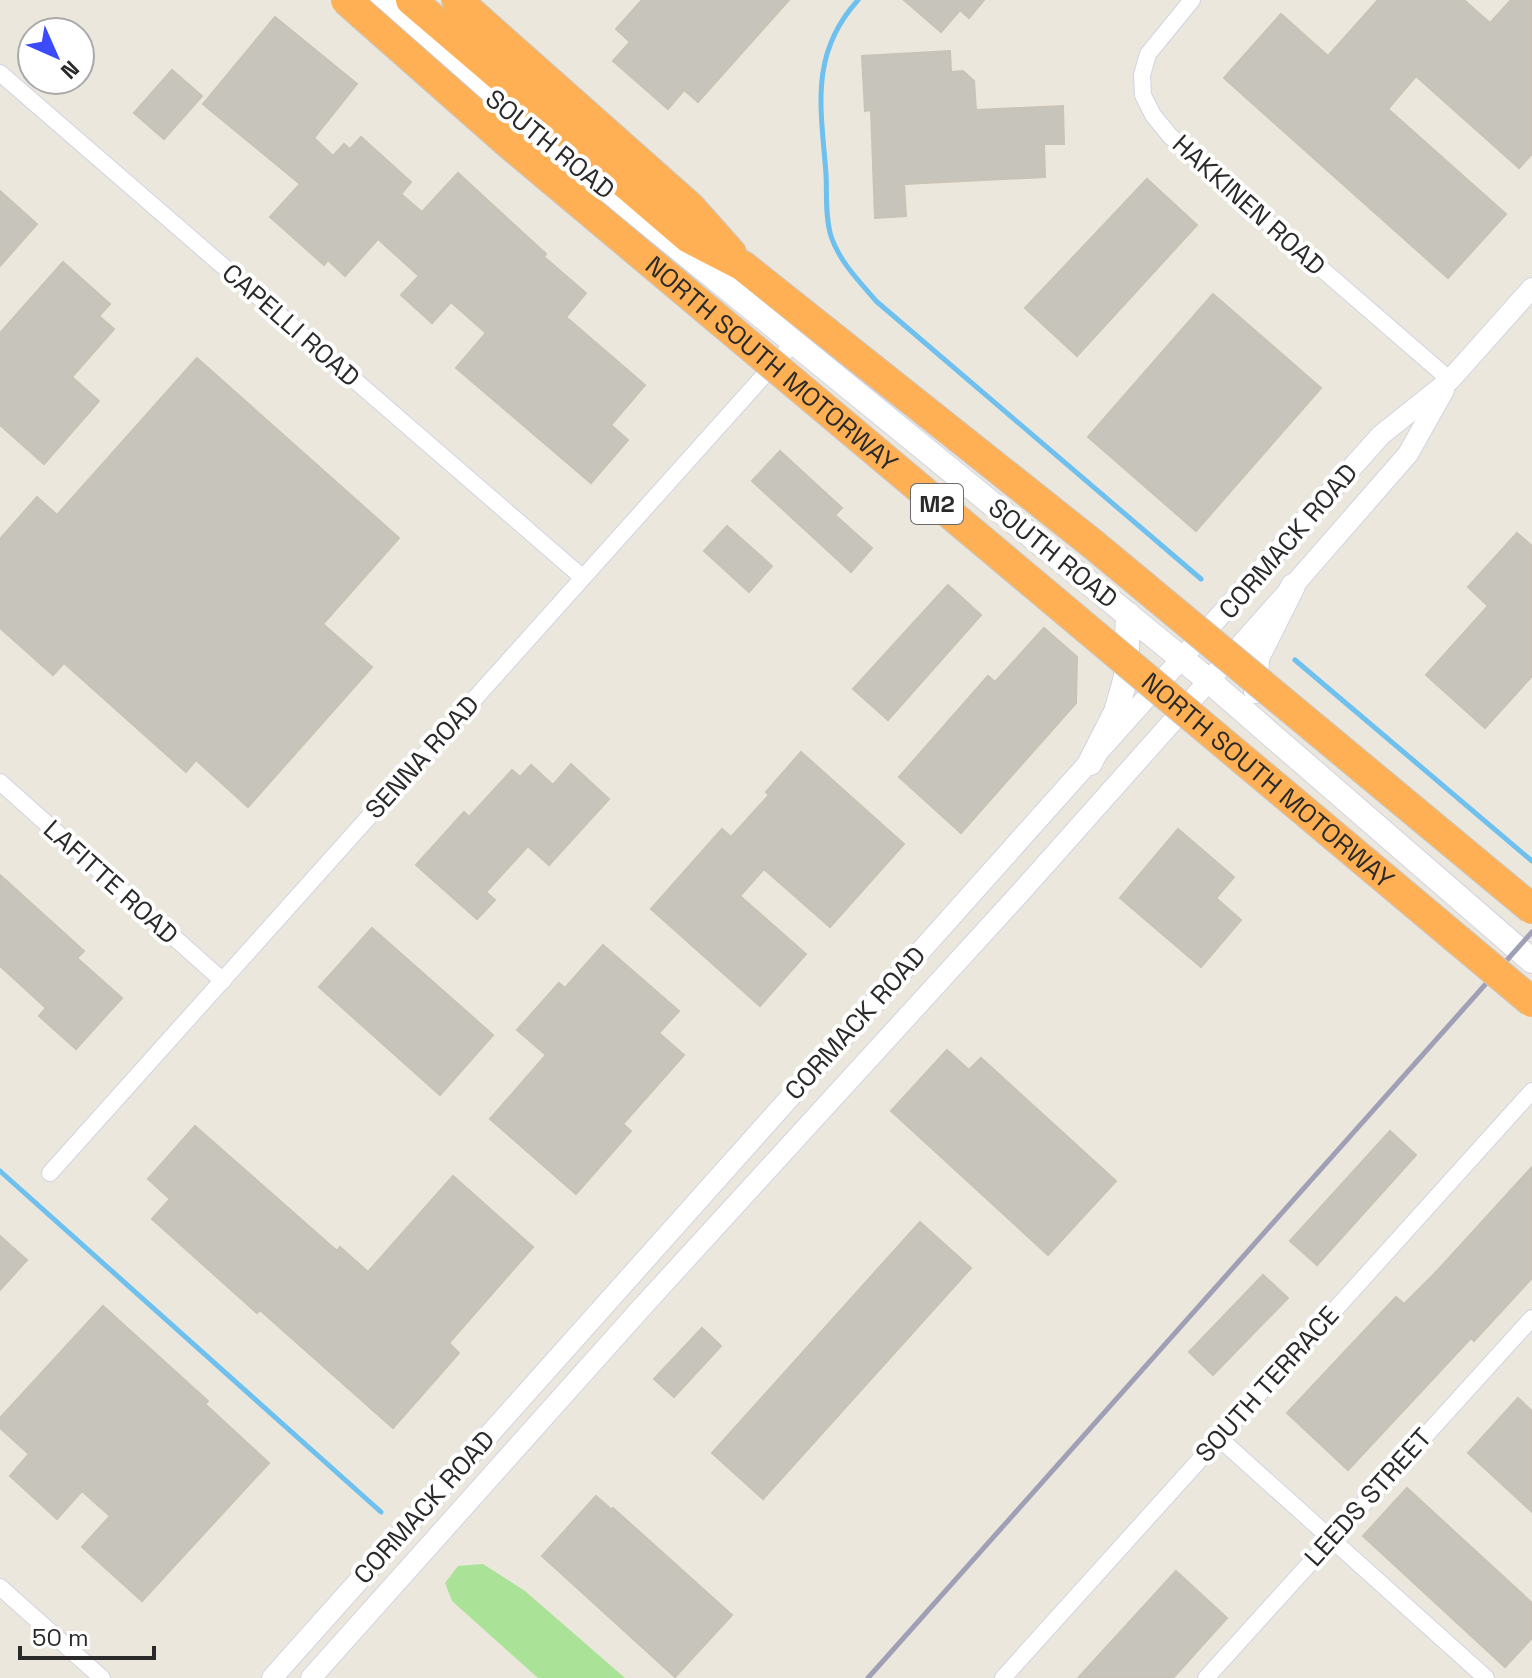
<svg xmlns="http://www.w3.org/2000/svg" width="1532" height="1678" viewBox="0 0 1532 1678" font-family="'Space Grotesk',sans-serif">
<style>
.green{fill:#aae398}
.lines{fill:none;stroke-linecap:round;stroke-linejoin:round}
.stream{stroke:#6ec0ef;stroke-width:5}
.building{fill:#c7c5bb;stroke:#c8c3b6;stroke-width:2}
.minor-casing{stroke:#d1d3e3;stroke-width:18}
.tertiary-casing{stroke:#d1d3e3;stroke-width:22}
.secondary-casing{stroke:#d1d3e3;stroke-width:26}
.motorway-casing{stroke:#c8c8c8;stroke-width:32}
.minor{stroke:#fff;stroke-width:16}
.tertiary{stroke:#fff;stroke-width:20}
.secondary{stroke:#fff;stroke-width:24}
.motorway{stroke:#ffb055;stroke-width:30}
.rail{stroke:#9fa0b5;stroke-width:5}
.motorway-bridge-casing{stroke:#c8c8c8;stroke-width:32;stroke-linecap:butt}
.motorway-bridge{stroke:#ffb055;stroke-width:30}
.labels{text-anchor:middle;stroke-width:8;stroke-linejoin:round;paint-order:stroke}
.shield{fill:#fff;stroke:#6a6a6a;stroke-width:2}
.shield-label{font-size:24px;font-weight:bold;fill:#2a2a2a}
.street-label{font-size:26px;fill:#2a2a2a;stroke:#fff}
</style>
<rect width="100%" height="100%" fill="#ece7dc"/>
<!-- green -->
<polygon class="green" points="483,1564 525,1591 625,1678 538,1678 452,1601 445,1583 458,1566"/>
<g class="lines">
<!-- stream -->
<g class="stream">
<path d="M 858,0 C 809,54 821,108 826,174 C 827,193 825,217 831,236 C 839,261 859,281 876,301 L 1201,579"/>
<polyline points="1295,660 1532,861"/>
<polyline points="0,1171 381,1512"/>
</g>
</g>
<!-- building -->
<g class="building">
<polygon points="642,0 789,0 698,102 684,90 668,109 613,61 630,42 616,29"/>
<polygon points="904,0 984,0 969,18 960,10 941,32"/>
<polygon points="1378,0 1464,0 1490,23 1511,0 1532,0 1532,154 1519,168 1416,76 1388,109 1506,214 1448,278 1224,78 1281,14 1328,56"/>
<polygon points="275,17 357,84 314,138 333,156 344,144 350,149 361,137 411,182 401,194 422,212 458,173 546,254 544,257 586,293 566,317 645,385 611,425 628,440 591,483 456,368 486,333 451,302 432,323 401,295 419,276 378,239 345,276 328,260 324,265 270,217 300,184 203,104"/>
<polygon points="950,51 951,72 963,71 974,81 976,110 1063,106 1064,144 1044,144 1045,177 904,184 906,216 875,218 871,110 865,111 862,56"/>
<polygon points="172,70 202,96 164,139 134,113"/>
<polygon points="1147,179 1197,225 1077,356 1025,308"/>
<polygon points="0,191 37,224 0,266"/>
<polygon points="63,262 110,304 99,316 114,329 72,377 99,401 44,464 0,425 0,333"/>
<polygon points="1213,294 1321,388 1196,531 1088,437"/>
<polygon points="197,358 399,538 323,624 372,667 248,807 196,760 186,772 64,663 53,675 0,628 0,539 37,497 57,515"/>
<polygon points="780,451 842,508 835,515 872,548 851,572 752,481"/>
<polygon points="727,526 772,566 749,592 704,551"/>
<polygon points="1517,533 1532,546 1532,676 1485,728 1426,675 1488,606 1468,587"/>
<polygon points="948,585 981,615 888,720 853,689"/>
<polygon points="1044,628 1077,657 1076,703 961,833 899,777 988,676 995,682"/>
<polygon points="801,752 904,844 830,927 764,869 740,896 806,954 760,1006 651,909 722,829 731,837 769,795 766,792"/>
<polygon points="571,764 609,799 549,865 528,846 486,892 495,900 477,919 416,865 464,812 469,817 512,770 520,777 531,765 553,785"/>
<polygon points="1178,829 1234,877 1216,898 1241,920 1201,967 1120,898"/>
<polygon points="0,875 84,951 77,958 122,998 76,1049 39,1016 46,1008 0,966"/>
<polygon points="372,928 493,1035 440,1095 319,987"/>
<polygon points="603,945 679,1011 659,1033 684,1055 623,1124 631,1131 576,1194 490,1119 546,1055 517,1030 559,983 565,988"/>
<polygon points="947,1050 969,1070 981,1058 1116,1181 1048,1255 891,1111"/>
<polygon points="195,1126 337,1251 340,1247 368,1272 453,1176 533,1247 449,1343 459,1353 393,1428 260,1310 257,1313 152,1219 170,1199 148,1179"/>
<polygon points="1390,1131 1416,1155 1317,1265 1290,1241"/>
<polygon points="1532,1167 1532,1278 1474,1341 1471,1338 1348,1470 1287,1413 1396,1297 1404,1304 1438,1270"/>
<polygon points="920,1222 971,1268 763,1499 712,1453"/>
<polygon points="0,1236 27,1260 0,1290"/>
<polygon points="1263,1275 1288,1298 1213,1375 1189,1352"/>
<polygon points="103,1306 208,1401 205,1404 269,1463 142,1601 82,1547 110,1516 82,1491 57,1519 10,1476 29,1454 0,1428 0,1418"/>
<polygon points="702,1328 721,1346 674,1397 654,1379"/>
<polygon points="1518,1398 1532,1411 1532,1512 1468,1453"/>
<polygon points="1407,1488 1532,1603 1532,1638 1505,1667 1363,1536"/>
<polygon points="596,1496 612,1510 613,1508 732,1615 675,1677 542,1556"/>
<polygon points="1176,1571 1227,1618 1173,1678 1078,1678"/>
</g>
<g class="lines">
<!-- minor casing -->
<g class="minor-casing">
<g id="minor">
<polyline points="1192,0 1148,54 1142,75 1143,95 1153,115 1170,136 1211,173 1450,380"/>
<polyline points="0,73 582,577"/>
<polyline points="0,782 223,981"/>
<polyline points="50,1173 794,342"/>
<polyline points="1219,1438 1486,1678"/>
<polyline points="0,1587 102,1678"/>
<polyline points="1003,1678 1532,1091"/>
<polyline points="1206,1678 1532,1318"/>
</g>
</g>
<!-- tertiary casing -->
<g class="tertiary-casing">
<g id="tertiary">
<polyline points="272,1678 1381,435 1450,380 1532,288"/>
<polyline points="311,1678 644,1305 1021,892 1293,586 1408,454 1444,390"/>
</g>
</g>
<!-- secondary casing -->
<g class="secondary-casing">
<g id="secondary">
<polyline points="382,0 471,79 1208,680 1532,961"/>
<polyline points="1256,691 1257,658 1293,586"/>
<polyline points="1090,763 1116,712 1126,677 1128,614"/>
</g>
</g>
<!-- motorway casing -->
<g class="motorway-casing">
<g id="motorway">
<polyline points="411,0 689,238 743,266 1094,545"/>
<polyline points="457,0 690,207 731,253"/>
</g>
</g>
<!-- minor -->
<use href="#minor" class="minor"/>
<!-- tertiary -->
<use href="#tertiary" class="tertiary"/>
<!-- secondary -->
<use href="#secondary" class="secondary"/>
<!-- motorway -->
<use href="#motorway" class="motorway"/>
<!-- rail -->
<polyline class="rail" points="868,1678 1532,932"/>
<!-- motorway-bridge casing -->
<g class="motorway-bridge-casing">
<g id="motorway-bridge">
<path id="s1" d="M 346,0 L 507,142 L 1532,1002"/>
<polyline points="1094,545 1532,909"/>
</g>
</g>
<!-- motorway-bridge -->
<use href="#motorway-bridge" class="motorway-bridge"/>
</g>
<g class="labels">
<!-- shield labels -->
<rect class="shield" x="911" y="484" width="52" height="40" rx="6"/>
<g class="shield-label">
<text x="937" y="512">M2</text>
</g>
<!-- street labels -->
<g class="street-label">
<text transform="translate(550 144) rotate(39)" y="9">SOUTH ROAD</text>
<text transform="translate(1249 205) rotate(42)" y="9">HAKKINEN ROAD</text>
<text transform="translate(291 325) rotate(41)" y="9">CAPELLI ROAD</text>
<text dy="9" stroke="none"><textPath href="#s1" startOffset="560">NORTH SOUTH MOTORWAY</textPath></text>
<text transform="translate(1288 541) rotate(-49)" y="9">CORMACK ROAD</text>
<text transform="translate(1053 553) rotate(39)" y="9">SOUTH ROAD</text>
<text transform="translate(422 757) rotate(-48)" y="9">SENNA ROAD</text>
<text dy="9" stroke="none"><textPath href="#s1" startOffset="1208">NORTH SOUTH MOTORWAY</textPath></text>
<text transform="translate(111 882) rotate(42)" y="9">LAFITTE ROAD</text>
<text transform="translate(855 1023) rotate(-48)" y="9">CORMACK ROAD</text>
<text transform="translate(1267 1384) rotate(-48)" y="9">SOUTH TERRACE</text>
<text transform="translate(1368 1497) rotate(-48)" y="9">LEEDS STREET</text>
<text transform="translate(424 1507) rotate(-48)" y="9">CORMACK ROAD</text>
</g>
</g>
<!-- north arrow -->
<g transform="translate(56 56) rotate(135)"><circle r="38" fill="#ffffff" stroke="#aaaaaa" stroke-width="2"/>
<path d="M0-6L14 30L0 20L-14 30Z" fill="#3b4bfb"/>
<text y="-12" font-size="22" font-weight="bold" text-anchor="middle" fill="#2a2a2a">N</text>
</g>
<!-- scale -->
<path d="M20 1646v12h134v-12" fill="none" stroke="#2a2a2a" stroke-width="4"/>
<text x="32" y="1646" font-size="24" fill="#2a2a2a" stroke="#ffffff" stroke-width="6" paint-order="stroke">50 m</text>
</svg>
